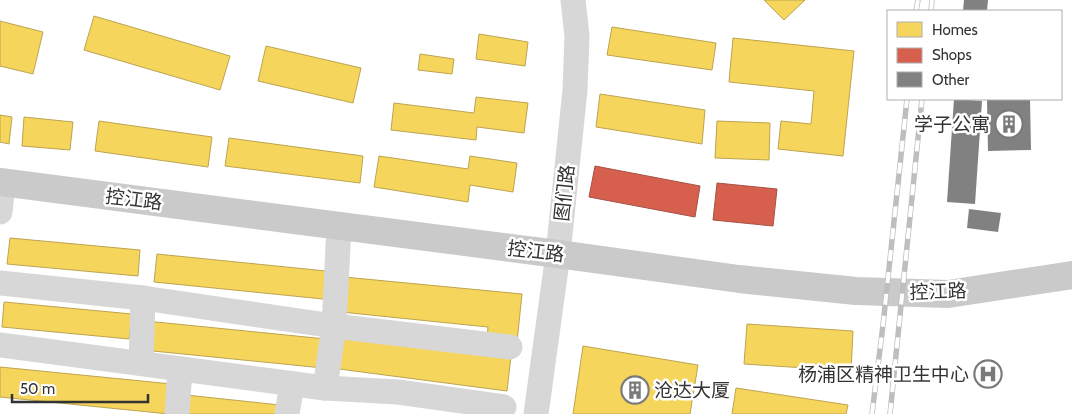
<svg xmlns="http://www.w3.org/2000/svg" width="1072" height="414" viewBox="0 0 1072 414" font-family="Cabin,'Noto Sans SC',sans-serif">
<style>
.homes{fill:#f6d55c;stroke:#bca450}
.shops{fill:#d6604d;stroke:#a55245}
.building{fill:#818181}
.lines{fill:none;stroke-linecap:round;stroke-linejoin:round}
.minor{stroke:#d7d7d7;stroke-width:25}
.major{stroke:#cacaca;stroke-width:28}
.rail-casing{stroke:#bebebe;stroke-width:5.5}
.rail{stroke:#fff;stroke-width:4;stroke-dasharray:11;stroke-linecap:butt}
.labels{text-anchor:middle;stroke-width:5;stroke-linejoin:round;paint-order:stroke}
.poi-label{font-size:19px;fill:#333;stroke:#fff;text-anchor:end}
.street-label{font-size:19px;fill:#333;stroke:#fff}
</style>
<rect width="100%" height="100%" fill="#fff"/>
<!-- homes -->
<g class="homes">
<polygon points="764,0 805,0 784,20"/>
<polygon points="94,16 230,56 220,90 84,50"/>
<polygon points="0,21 43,32 33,74 0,66"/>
<polygon points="612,27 716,43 712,70 607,55"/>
<polygon points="479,34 528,42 525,66 476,59"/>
<polygon points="733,38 854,51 843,156 778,149 781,121 811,124 814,91 729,82"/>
<polygon points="266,46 361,68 353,103 258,81"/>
<polygon points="420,54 454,59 452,74 418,70"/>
<polygon points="600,94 705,110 702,144 596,127"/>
<polygon points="476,97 528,103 524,133 477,127 476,140 391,130 394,103 474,113"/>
<polygon points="0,115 12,117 9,144 0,142"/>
<polygon points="24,117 73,122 70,150 22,146"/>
<polygon points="99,121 212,137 208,167 95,151"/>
<polygon points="717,121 770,123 769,160 715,158"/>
<polygon points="229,138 363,156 360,183 225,166"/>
<polygon points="379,156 468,169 470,156 517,163 513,192 470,185 468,202 374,187"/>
<polygon points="10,238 140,250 138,276 7,264"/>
<polygon points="157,254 336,272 333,300 154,282"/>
<polygon points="344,277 522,294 517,342 487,340 488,327 341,312"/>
<polygon points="4,302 132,314 129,339 2,327"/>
<polygon points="146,321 326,339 323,368 143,350"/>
<polygon points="747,324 853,331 851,371 744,364"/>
<polygon points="344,334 511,356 507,391 339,369"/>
<polygon points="583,346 698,365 690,414 573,414"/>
<polygon points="0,367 172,384 169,414 0,397"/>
<polygon points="736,388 848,405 846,414 732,414"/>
<polygon points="186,395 280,405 279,414 184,414"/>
</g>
<!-- shops -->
<g class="shops">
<polygon points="595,166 700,186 695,217 589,197"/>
<polygon points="717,183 777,189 773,226 713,220"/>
</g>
<!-- building -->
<g class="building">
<polygon points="964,0 988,0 987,11 963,11"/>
<polygon points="954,99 982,101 975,204 947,202"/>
<polygon points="987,99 1030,99 1031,150 988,151"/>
<polygon points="969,209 1001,213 998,232 967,228"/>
</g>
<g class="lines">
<!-- minor -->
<g class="minor">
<polyline points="0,212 3,183"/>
<polyline points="0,283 143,298 334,326 510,347"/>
<polyline points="0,345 325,388 398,392 504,407"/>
<polyline points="141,363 143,298"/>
<polyline points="325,388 334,326 339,226"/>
<polyline points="177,414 180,369"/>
<polyline points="287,414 292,384"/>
<polyline points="536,414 558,254 575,90 577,36 573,0"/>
</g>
<!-- major -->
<polyline class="major" points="0,182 558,254 739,279 856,291 948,294 1072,275"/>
<!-- rail casing -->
<g class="rail-casing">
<g id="rail">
<polyline points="916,11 918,0"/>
<polyline points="931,11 932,0"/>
<polyline points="872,414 883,325 907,99"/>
<polyline points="890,414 922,99"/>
</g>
</g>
<!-- rail -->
<use href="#rail" class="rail"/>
</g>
<!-- icons -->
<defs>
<g id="building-ring" transform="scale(1.4375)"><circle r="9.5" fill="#fff" stroke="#7a7a7a" stroke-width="1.5"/><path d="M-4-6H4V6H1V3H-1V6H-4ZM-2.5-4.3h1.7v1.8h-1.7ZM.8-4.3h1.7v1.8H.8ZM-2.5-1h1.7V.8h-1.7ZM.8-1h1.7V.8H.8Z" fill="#7a7a7a"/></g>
<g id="hospital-ring" transform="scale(1.4375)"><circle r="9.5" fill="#fff" stroke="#7a7a7a" stroke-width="1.5"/><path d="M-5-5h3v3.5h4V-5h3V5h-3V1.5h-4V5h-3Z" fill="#7a7a7a"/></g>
</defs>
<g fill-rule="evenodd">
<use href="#building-ring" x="1009" y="124"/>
<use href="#hospital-ring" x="988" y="374"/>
<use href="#building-ring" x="635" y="390"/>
</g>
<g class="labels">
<!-- poi labels -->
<g class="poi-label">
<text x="990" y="131">学子公寓</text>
<text x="969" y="381">杨浦区精神卫生中心</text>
<text x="654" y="397" text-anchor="start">沧达大厦</text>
</g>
<!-- street labels -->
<g class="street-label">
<text transform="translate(564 193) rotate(-84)" y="7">图们路</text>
<text transform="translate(134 199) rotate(7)" y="7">控江路</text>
<text transform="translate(536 251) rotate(7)" y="7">控江路</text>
<text transform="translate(938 291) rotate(-2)" y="7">控江路</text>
</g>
</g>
<!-- legend -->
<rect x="887" y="10" width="175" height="90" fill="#ffffff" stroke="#adadad"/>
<rect x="897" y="22" width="25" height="15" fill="#f6d55c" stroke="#adadad"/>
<text x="932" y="35" font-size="15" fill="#333333">Homes</text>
<rect x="897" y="48" width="25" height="15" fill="#d6604d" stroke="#adadad"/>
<text x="932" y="60" font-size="15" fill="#333333">Shops</text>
<rect x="897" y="72" width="25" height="15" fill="#818181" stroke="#adadad"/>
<text x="932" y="85" font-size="15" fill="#333333">Other</text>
<!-- scale -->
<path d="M12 394v8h136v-8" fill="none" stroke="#333333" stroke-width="2.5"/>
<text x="20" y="394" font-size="15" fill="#333333" stroke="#ffffff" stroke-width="4" paint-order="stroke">50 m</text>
</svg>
